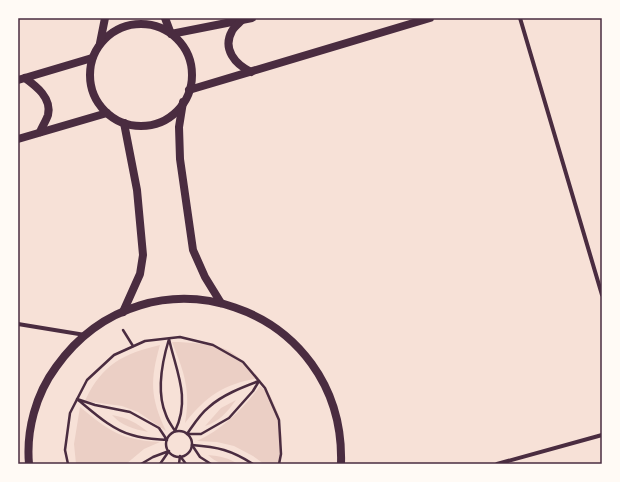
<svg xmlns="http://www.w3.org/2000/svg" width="620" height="482" viewBox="0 0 620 482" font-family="Overpass,sans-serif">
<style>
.green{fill:#ebcfc5}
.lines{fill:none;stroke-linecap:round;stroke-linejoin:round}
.path{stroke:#4a2c40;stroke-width:2.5}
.minor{stroke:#4a2c40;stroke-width:4}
.secondary{stroke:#4a2c40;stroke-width:8}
.neatline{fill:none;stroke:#4a2c40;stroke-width:1.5}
</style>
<rect width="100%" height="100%" fill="#f7e1d7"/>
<!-- green -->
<g class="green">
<path d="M 172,342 C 187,342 219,344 231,352 C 242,359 251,369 259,378 C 225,384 207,395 185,423 C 191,390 184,372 172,342 Z"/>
<path d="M 160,345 C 150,380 150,397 166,431 L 138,412 L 122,406 L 85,401 C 102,364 123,354 160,345 Z"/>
<path d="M 260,386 L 270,395 L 279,415 L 282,438 L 279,464 L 264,464 L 253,456 L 234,446 L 217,442 L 197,441 C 223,429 243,409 260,386 Z"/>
<path d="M 236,400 C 228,411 219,422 205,426 L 221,408 Z"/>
<path d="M 80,407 C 109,431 121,440 160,442 L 144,449 L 126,464 L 76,464 L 74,444 Z"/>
<path d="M 112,415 C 128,418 135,422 148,432 C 134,429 122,426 112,415 Z"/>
<path d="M 208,455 C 220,456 229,458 238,464 C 225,464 219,465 208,455 Z"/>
</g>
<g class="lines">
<!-- path -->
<g class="path">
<polyline points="123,330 133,346"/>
<path d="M 169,339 C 176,371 191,398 175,431 C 172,426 168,421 166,415 C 156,392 162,362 169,339 Z"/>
<path d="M 259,381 L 253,391 L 229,418 L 201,434 L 187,434 C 194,424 200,414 209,407 C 222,395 243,387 259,381 Z"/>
<path d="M 77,399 L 95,405 L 130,412 L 159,428 L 167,440 C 155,439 144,439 132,435 C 112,430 93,412 77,399 Z"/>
<circle cx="179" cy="444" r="13"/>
<path d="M 192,445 C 218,447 231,450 253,464"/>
<polyline points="192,445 200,457 211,464"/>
<polyline points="68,464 65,450 70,413 87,380 114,355 145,341 180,337 213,345 243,362 265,388 279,420 281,454 279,464"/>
<polyline points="141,464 153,457 169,451 160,464"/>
<polyline points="179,464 180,456 186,464"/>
</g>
<!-- minor -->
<g class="minor">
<polyline points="520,18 602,295"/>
<polyline points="18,324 85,335"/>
<polyline points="497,464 602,435"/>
</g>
<!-- secondary -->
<g class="secondary">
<polyline points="165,18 171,34 252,18"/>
<path d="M 241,21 C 238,24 234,27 232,31 C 222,49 235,64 251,72"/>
<circle cx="141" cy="75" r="51"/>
<polyline points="100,43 105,18"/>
<path d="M 25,78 C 36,86 52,98 48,115 C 46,121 42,127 40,132"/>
<polyline points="18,80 92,58"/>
<polyline points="189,90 430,18"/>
<polyline points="183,102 179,127 180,159 193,250 205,277 221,303"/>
<polyline points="18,139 107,113"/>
<polyline points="123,312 140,274 143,255 137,190 124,123"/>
<path d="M 29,464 C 26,430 36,394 56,367 C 148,238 346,305 341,464"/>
</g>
</g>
<!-- border -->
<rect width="620" height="482" fill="none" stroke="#fffaf5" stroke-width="38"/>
<rect x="19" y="19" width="582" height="444" class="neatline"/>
</svg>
